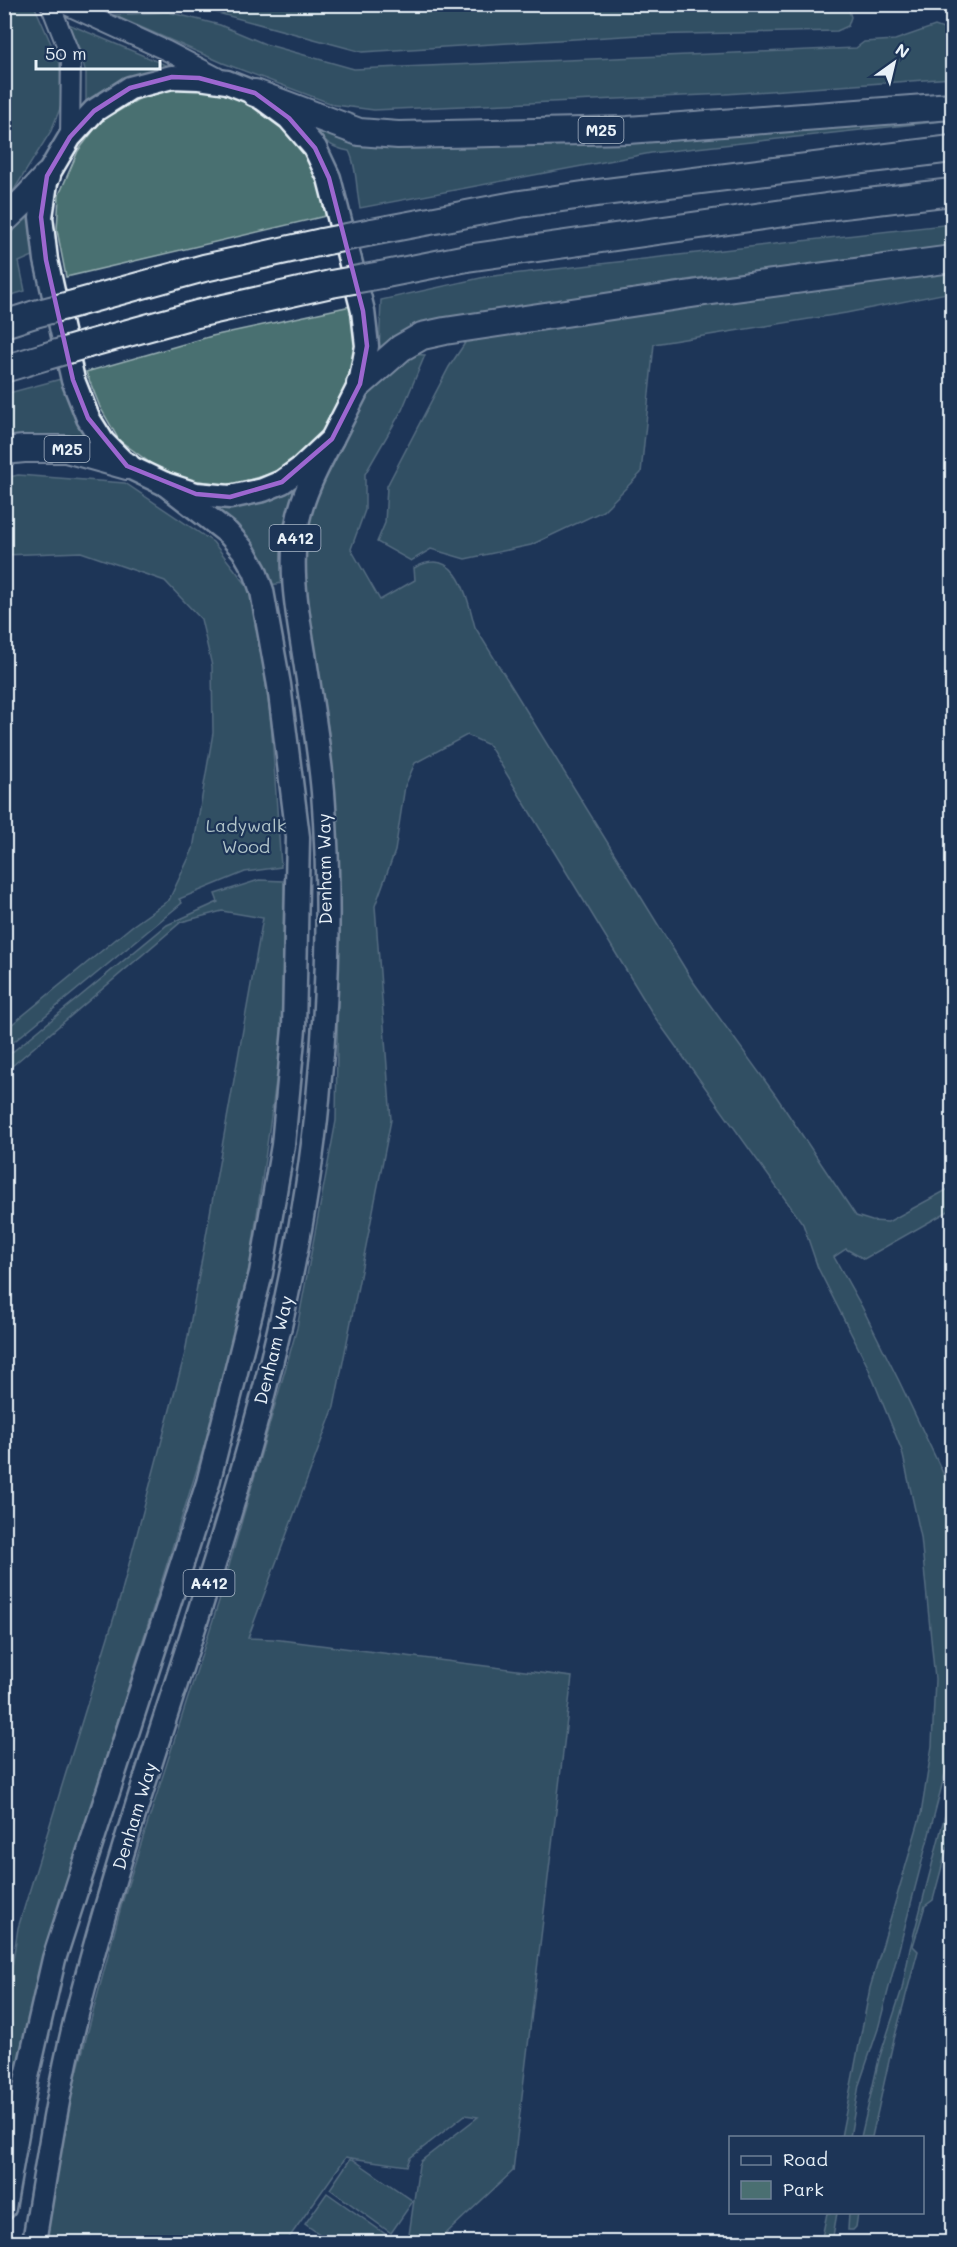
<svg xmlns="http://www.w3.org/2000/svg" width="957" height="2247" viewBox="0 0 957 2247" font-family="Mali,sans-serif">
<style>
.green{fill:#4a6f71;stroke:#99b0b4;stroke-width:1.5}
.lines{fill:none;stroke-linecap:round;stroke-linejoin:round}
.tertiary-casing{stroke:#e8f1f8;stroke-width:22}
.primary-casing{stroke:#e8f1f8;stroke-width:27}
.motorway-casing{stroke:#e8f1f8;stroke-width:30}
.tertiary{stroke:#1d3557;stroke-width:18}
.primary{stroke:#1d3557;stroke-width:22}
.motorway{stroke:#1d3557;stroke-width:26}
.motorway-bridge-casing{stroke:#e8f1f8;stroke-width:30;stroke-linecap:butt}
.motorway-bridge{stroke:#1d3557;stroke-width:26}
.marked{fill:none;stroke:#9c67d0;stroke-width:4.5;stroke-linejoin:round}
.labels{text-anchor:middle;stroke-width:4.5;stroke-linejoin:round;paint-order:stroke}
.shield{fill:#1d3557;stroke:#abb9c8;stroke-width:1.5}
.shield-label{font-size:16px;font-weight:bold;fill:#e8f1f8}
.park-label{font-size:18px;fill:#b1c4c9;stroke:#1d3557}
.street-label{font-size:18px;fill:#e8f1f8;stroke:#1d3557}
</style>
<rect width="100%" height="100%" fill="#1d3557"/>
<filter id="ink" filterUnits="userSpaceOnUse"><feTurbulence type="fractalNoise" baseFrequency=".0167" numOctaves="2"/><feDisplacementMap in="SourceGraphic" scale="12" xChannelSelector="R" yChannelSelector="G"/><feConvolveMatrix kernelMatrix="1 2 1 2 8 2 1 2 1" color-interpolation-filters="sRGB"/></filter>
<g filter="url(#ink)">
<!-- green -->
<g class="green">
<polygon points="5,4 34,5 60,64 61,106 51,131 12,193 5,200"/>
<polygon points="847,4 851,17 848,26 837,31 640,35 362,52 192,6 173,5"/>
<polygon points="168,12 220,25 265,44 354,69 856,48 864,42 895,40 935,26 952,32 952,78 726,94 374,110 335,105 223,63 113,15"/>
<path d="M 66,23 L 168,66 C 134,74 114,83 86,103 L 86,73 L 79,48 Z"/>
<path d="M 180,87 C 192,88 205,88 217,91 C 285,110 311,150 330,215 L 66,277 L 57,230 L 59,195 L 78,151 L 100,122 L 142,97 Z"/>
<path d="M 952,116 L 952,120 L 651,153 L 360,208 C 356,190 357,166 349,151 C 333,148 323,142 316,128 Z"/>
<polygon points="33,214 35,255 19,262 25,291 5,297 5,237"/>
<polygon points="952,224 952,248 705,277 541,304 379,354 381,300 485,277"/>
<polygon points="952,273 952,292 846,313 654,344 641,473 603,511 531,545 465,559 431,549 411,561 377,542 385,523 387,486 449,367 467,340 736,298"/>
<polygon points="351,306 358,355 344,405 320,443 281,471 230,485 184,479 153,465 119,440 100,407 86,372 212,336"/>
<path d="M 406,354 L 425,355 L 402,410 L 365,474 L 365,510 L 351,549 L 380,600 L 415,580 L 414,568 C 458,544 467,598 475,627 L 692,980 L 776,1096 L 856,1216 L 872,1221 L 888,1222 L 952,1187 L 952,1209 L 864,1259 L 846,1249 L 834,1257 L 862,1307 L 899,1381 L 952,1492 L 952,1747 L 878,2029 L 859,2085 L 850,2137 L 841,2137 L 870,1988 L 921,1814 L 932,1746 L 935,1679 L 921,1537 L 902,1451 L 868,1367 L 818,1268 L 803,1224 L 654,1016 L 489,745 L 467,735 L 415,763 L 405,786 L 395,851 L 375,906 L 391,1120 L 334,1407 L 248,1638 L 273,1639 L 572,1677 L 513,2171 L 437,2242 L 408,2242 L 419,2165 L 421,2161 L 478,2117 L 465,2115 L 410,2158 L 407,2166 L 351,2158 L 413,2201 L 391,2233 L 330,2189 L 351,2158 L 346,2157 L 286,2242 L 45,2242 L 67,2110 L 122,1903 L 219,1601 L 297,1328 L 336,1121 L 339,905 L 329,734 L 309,610 L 303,540 L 320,478 L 372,386 Z"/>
<polygon points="61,379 74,417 94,447 5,447 5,394"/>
<polygon points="18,475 125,483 213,542 253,593 271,721 281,867 245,872 179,899 182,903 5,1049 5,1030 132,926 169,900 193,849 213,733 212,666 201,619 165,581 81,552 5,555 5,478"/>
<path d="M 302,486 L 284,557 L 282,583 L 271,585 L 207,509 C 245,509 268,501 302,486 Z"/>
<polygon points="259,880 284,881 281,1046 250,1264 209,1431 71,1868 43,1966 5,2148 5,2011 18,1928 120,1598 185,1353 263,918 222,911 181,922 5,1072 5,1058 167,925 218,902 215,894"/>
<polygon points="952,1788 952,1829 933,1900 925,1906 913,1946 918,1951 893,2043 872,2137 861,2137 879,2059 902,1989 910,1949"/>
<polygon points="327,2193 388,2236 384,2242 331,2242 305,2224"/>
<polygon points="827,2213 837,2213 832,2242 821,2242"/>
<polygon points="849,2213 858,2213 856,2227 853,2230 848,2230"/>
</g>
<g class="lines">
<!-- tertiary casing -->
<g class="tertiary-casing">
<g id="tertiary">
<polyline points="50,4 71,57 70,137"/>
<polyline points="64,4 167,51 217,77"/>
</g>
</g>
<!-- primary casing -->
<g class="primary-casing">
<g id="primary">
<polygon points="172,77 199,78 227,82 255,93 289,118 315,148 329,178 363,311 367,346 360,384 332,439 300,469 282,482 263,490 230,497 196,494 165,484 127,466 103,442 88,418 73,380 46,260 41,217 47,176 70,137 94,111 130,88"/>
<polyline points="4,2208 27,2077 54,1959 208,1483 261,1273 283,1145 294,1029 298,837 279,685 262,591 255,571 243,550 228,533 165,484"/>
<path d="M 34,2242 C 48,2157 61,2071 84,1987 C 162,1691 289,1406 318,1099 C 328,998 331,894 323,792 C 319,746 311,700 304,654 C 297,610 289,569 297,525 C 302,495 318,466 332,439"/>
</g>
</g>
<!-- motorway casing -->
<g class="motorway-casing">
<g id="motorway">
<polyline points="255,93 359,132 398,135 628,130 952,106"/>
<polyline points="4,220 24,201 47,176"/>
<polyline points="372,232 520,204 597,193 952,149"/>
<polyline points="381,275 467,258 826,207 952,192"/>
<polyline points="77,303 204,268 322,242"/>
<polyline points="4,324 35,314"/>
<polyline points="88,344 197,314 331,284"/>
<polyline points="4,369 47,356"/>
<polyline points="360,384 401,348 422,336 445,331 705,292 952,259"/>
<polyline points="4,451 24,449 66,449 127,466"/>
</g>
</g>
<!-- tertiary -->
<use href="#tertiary" class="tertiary"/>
<!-- primary -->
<use href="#primary" class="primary"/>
<!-- motorway -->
<use href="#motorway" class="motorway"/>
<!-- motorway-bridge casing -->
<g class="motorway-bridge-casing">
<g id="motorway-bridge">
<polyline points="322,242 372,232"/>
<polyline points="331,284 381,275"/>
<polyline points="35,314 77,303"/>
<polyline points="47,356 88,344"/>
</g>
</g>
<!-- motorway-bridge -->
<use href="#motorway-bridge" class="motorway-bridge"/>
</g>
</g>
<!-- marked area -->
<path d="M0 0H957V2247H0ZM 172,77 L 199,78 L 255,93 L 289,118 L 315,148 L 329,178 L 363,311 L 367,346 L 360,384 L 332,439 L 282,482 L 230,497 L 196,494 L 127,466 L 88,418 L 73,380 L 46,260 L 41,217 L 47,176 L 70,137 L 94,111 L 130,88 Z" fill="#1d3557" fill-opacity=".55" fill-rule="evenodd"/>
<path class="marked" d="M 172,77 L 199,78 L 255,93 L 289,118 L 315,148 L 329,178 L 363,311 L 367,346 L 360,384 L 332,439 L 282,482 L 230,497 L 196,494 L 127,466 L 88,418 L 73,380 L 46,260 L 41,217 L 47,176 L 70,137 L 94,111 L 130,88 Z"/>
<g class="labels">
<!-- shield labels -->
<g class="shield">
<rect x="578.5" y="117" width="45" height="26" rx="4.5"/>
<rect x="44.5" y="436" width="45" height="26" rx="4.5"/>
<rect x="269.5" y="525" width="51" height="26" rx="4.5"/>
<rect x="183.5" y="1570" width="51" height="26" rx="4.5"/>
</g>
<g class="shield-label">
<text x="601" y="136">M25</text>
<text x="67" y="455">M25</text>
<text x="295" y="544">A412</text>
<text x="209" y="1589">A412</text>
</g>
<!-- park labels -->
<g class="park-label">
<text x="246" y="832">Ladywalk<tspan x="246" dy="21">Wood</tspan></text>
</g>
<!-- street labels -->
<g class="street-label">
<text transform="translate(325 869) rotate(-91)" y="6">Denham Way</text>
<text transform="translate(274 1350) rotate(-76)" y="6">Denham Way</text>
<text transform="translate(135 1816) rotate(-73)" y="6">Denham Way</text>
</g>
</g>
<!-- margin -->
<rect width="957" height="2247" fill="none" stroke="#1d3557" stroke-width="24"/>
<rect x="12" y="12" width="933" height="2223" fill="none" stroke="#e8f1f8" stroke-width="2" filter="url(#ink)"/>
<!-- legend -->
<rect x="729" y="2136" width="195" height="78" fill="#1d3557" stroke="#6e8097" stroke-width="1.5"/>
<rect x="741" y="2156" width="30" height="9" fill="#1d3557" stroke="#6e8097" stroke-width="1.5"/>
<text x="783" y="2166" font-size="18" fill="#e8f1f8">Road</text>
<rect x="741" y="2181" width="30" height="18" fill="#4a6f71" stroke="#6e8097" stroke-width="1.5"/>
<text x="783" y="2196" font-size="18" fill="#e8f1f8">Park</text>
<!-- north arrow -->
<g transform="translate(894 63) rotate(34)" stroke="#1d3557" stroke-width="4.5" paint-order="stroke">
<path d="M0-4.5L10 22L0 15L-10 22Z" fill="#e8f1f8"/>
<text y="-9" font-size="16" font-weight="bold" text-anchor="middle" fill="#e8f1f8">N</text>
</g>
<!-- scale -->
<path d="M36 60v9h124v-9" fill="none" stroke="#e8f1f8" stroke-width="3"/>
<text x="45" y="60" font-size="18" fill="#e8f1f8" stroke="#1d3557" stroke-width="4.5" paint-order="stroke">50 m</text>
</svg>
